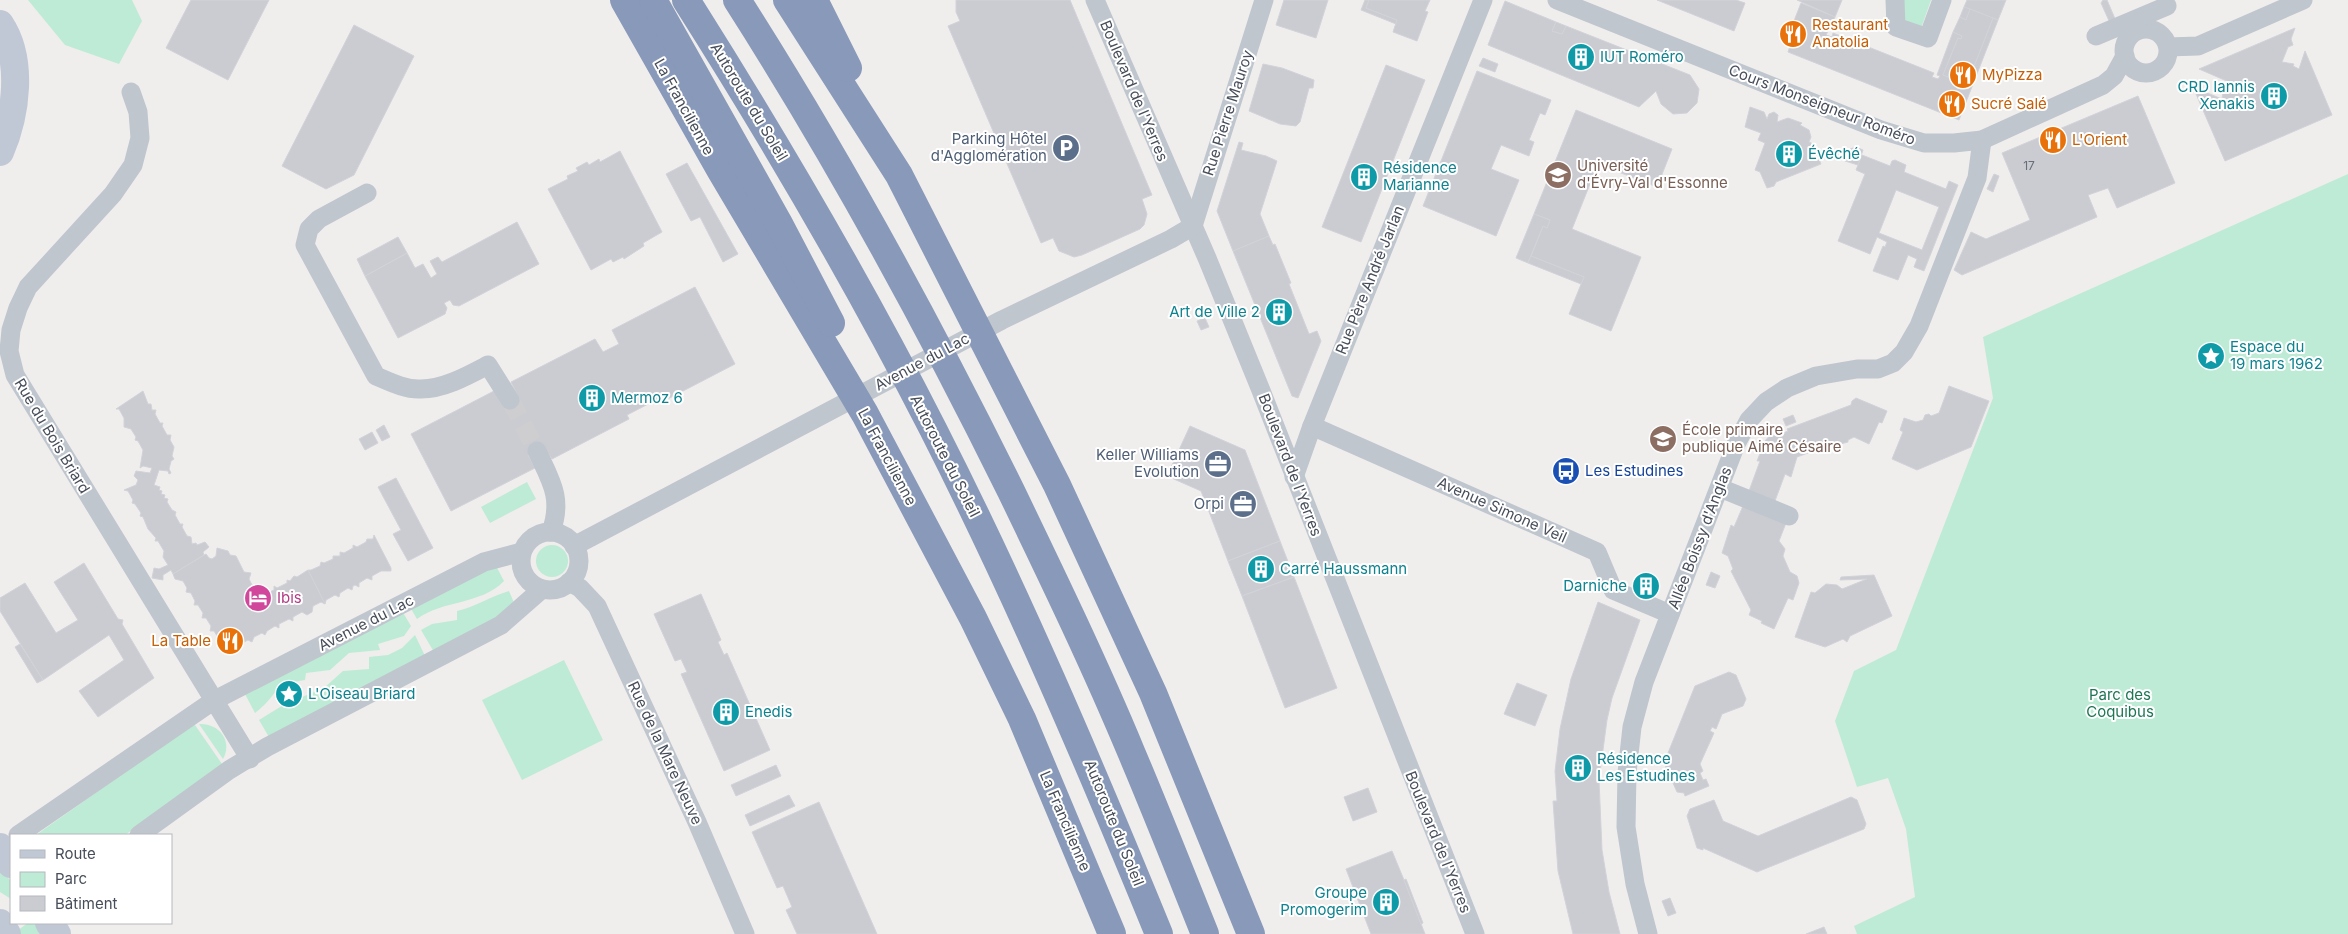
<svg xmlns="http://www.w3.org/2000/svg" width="2348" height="934" viewBox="0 0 2348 934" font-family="Inter,sans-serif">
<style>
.green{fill:#beebd5}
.building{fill:#caccd2;stroke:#d2d3d8;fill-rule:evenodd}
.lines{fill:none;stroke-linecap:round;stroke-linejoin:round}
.street-tunnel{stroke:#cecdcf;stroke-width:19;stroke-dasharray:19 9;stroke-linecap:butt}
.street{stroke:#bfc6ce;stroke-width:19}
.secondary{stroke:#c1c8d5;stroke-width:28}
.highway{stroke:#8899b9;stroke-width:28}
.labels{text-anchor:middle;stroke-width:4;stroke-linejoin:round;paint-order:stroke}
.number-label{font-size:12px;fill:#686e77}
.food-label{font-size:15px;fill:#c56008;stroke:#fff;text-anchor:start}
.culture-label{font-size:15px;fill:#0d838f;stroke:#fff;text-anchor:start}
.street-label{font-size:15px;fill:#474e59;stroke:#fff}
.service-label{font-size:15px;fill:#4e5e75;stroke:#fff;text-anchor:end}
.education-label{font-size:15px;fill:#785e54;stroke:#fff;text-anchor:start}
.transit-label{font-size:15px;fill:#164399;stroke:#fff;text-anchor:start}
.hotel-label{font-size:15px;fill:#b23c85;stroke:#fff;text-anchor:start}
.park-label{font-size:15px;fill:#1d7554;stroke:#fff}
</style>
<rect width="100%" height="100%" fill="#f0eded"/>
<!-- green -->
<g class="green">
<polygon points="28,0 132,0 142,21 119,64 65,45"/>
<polygon points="1904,0 1931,0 1919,34 1895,25"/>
<polygon points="2348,174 2348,934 1857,934 1854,926 1915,897 1906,829 1888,778 1857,787 1835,721 1854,671 1896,650 1993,398 1983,337"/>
<polygon points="527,482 536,499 490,523 481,507"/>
<circle cx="552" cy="561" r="16"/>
<path d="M 496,566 L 504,581 C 481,605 442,600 417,619 L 410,607 Z"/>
<path d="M 509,591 L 515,605 L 498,618 L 434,652 L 421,630 L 432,624 L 457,620 L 457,611 C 475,607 491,596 509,591 Z"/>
<path d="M 402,611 L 411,626 L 404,636 L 378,644 L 380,650 L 349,653 L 330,670 L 306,673 L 305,680 C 270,685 279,695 255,713 L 245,694 Z"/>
<polygon points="415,635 425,656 269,737 259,720 285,704 324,688 343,671 369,669 369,657 388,655 402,648"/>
<polygon points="564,660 603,740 522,780 482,700"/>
<path d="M 199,724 C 219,723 233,741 223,759 Z"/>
<polygon points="195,725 222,764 199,783 125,835 36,835 189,727"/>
<polygon points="0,865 11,882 11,899 0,892"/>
<polygon points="28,923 39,923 45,934 17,934 18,930"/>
</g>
<!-- building -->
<g class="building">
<polygon points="191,0 269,0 228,80 166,48"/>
<polygon points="1070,0 1152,195 1142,199 1147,214 1144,225 1140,229 1082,255 1074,257 1059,251 1053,238 1041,243 948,26 960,21 956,12 956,0"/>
<polygon points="1284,0 1328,0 1316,38 1276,25"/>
<polygon points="1365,0 1369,0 1366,8 1397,20 1396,24 1361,10"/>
<polygon points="1369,0 1430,0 1425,11 1428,12 1417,41 1393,32 1397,20 1366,8"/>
<polygon points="1657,0 1736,0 1745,3 1734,31"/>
<polygon points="1797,0 1842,0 1835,17"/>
<polygon points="1967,0 2006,0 1998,20 1964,7"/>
<polygon points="2103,0 2107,0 2116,21 2110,23 2101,3"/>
<polygon points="1505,1 1556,22 1552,31 1562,34 1566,26 1690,75 1699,89 1697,103 1687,113 1673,114 1661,104 1656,91 1639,107 1488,45"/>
<polygon points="1801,3 1835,17 1826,35 1832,37 1833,33 1934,73 1932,77 1938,79 1940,76 1937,75 1953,32 1962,36 1961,39 1958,38 1943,75 1967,84 1993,18 1998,20 1959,120 1788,52 1790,46 1785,44"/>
<polygon points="1964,7 1970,9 1966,20 1960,17"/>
<polygon points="1970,9 1993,18 1967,84 1943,75 1958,38 1961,39 1962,36 1953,32 1960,17 1966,20"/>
<polygon points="1556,22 1566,26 1562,34 1552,31"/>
<polygon points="354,25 414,56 354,175 326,189 282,166"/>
<polygon points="2295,28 2291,39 2293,45 2288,47 2282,62 2294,64 2293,66 2299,69 2305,51 2332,115 2225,161 2193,87 2222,99 2224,87 2227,88 2229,82 2199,69"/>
<polygon points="1483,58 1498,64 1495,72 1479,66"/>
<polygon points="1263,64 1282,68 1314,80 1313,88 1309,88 1300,122 1296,126 1280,124 1249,111"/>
<polygon points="1386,65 1425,80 1361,242 1322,227"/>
<polygon points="1477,71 1551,100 1545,115 1540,113 1529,140 1534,142 1529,156 1501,145 1491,169 1519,180 1496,236 1423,206"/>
<polygon points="2138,96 2175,183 2117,208 2108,188 2088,195 2097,217 1962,275 1954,270 1971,232 1986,239 2030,220 2002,153"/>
<polygon points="1750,107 1764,112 1767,119 1769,114 1774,112 1778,115 1777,122 1788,118 1802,123 1800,125 1809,130 1811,137 1809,142 1813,144 1821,164 1776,182 1774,186 1767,188 1760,172 1755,170 1765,143 1758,140 1761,133 1745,127"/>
<polygon points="1576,110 1672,149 1657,187 1598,164 1572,229 1641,257 1611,331 1569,314 1584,277 1531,256 1543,226 1547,228 1550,220 1534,214"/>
<polygon points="1239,142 1243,143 1241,150 1266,156 1277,161 1260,214 1269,236 1233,251 1217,211"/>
<polygon points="1856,147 1863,150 1858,165 1845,161 1846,158 1850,160 1852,153 1848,152 1850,149"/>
<polygon points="620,151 662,232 643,243 644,246 624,259 623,257 613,262 611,259 591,270 548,189 568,179 567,176 578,171 576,168 587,162 589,165 599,159 600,162"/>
<path d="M 1862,155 L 1890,166 L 1892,161 L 1895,160 L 1906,165 L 1904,172 L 1946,189 L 1949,181 L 1958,185 L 1924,271 L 1914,267 L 1917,259 L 1908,255 L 1898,280 L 1873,271 L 1883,246 L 1885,247 L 1887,242 L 1877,237 L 1870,254 L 1838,241 L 1865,174 L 1856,170 ZM 1896,190 L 1939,207 L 1922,250 L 1879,233 Z"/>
<polygon points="687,163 738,254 723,262 700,217 691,221 666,174"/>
<polygon points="1994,174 1999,176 1993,192 1987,189"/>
<polygon points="1534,214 1550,220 1547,228 1543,226 1528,263 1516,258"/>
<polygon points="517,222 539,264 459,306 453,305 450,300 444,303 447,308 445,314 398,338 365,276 407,253 415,268 423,264 431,278 437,274 430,261 438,257 442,262"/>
<polygon points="1269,236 1273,245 1275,244 1291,283 1289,284 1309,334 1317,331 1321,341 1298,398 1292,396 1233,251"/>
<polygon points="398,237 407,253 365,276 357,259"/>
<polygon points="1531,256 1584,277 1581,284 1528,263"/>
<polygon points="695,287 735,364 658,404 656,400 627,415 629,419 552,459 544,447 537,451 528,455 535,468 451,511 411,434 494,391 518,396 511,382 595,339 603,352 619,344 612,330"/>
<polygon points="1205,318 1209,327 1201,330 1197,321"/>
<polygon points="1949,386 1989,401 1971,447 1917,470 1892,459 1903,432 1900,430 1904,418 1916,422 1923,420 1925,415 1929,414 1931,416 1939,413"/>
<polygon points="143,391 148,404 151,404 152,410 156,410 155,414 160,423 163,423 162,426 167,435 171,435 170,440 174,447 172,456 174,459 171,461 169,469 171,473 169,474 168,471 159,470 154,485 160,487 159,490 162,491 161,494 165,495 164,498 168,499 167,502 172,510 176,512 175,515 180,524 183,524 182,527 187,536 191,537 192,544 196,543 197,545 205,542 209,547 203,552 204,555 173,574 171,570 163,575 163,580 152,578 154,568 159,569 168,565 163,557 164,551 158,541 155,541 156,538 148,529 143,517 140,516 141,513 135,504 132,503 133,500 128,491 124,490 136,485 138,480 134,476 136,471 150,473 152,468 143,466 140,468 143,450 138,441 135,440 136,437 131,429 124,427 124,418 119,409 116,409"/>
<polygon points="1856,398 1887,411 1882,423 1879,422 1869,444 1854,437 1848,440 1848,442 1837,445 1836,443 1797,457 1791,477 1785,474 1775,501 1749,491 1760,461 1757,461 1765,441 1771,434 1776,436 1788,431 1787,429 1851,405 1852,401"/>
<polygon points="1793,415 1796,422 1786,426 1783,419"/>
<polygon points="384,425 390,437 382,441 376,430"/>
<polygon points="1190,426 1245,450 1280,541 1228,561 1201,491 1167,476"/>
<polygon points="372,432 378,443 365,450 359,439"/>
<polygon points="396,478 433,548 408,561 393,534 401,530 378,487"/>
<polygon points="1743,506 1786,523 1779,541 1785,549 1783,556 1790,572 1797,576 1799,583 1793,600 1788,598 1774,629 1761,623 1762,621 1749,615 1751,610 1731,571 1733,569 1728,556 1722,553 1731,525 1734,527"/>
<polygon points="374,535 391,568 391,571 381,571 372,576 372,580 367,578 359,583 359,587 355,585 353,586 352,590 348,588 340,593 339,597 335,595 326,600 325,604 308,570 311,570 320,566 321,562 324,563 333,559 333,556 340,556 340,552 344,553 353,548 353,545 357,547 366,542 367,539 373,539"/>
<polygon points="1280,541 1294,577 1242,596 1228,561"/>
<polygon points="217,548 228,551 230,555 236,556 244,572 251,573 249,579 252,585 261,589 260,592 263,595 274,590 274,586 277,588 287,583 287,580 290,581 294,576 297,577 308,570 325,604 321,602 313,606 312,612 307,615 302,612 293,617 293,621 289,619 279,624 279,628 275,626 267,631 265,635 262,633 254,637 252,642 248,640 227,651 222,643 218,643 219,639 214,631 210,631 211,626 206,618 202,618 203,613 198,605 194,605 195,601 191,593 186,592 187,588 183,581 175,579 173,574 206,554 209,558 212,559 216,556"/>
<polygon points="84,563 118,619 123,620 122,624 154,678 98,717 79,691 124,660 109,635 43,680 0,611 0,598 25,583 56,633 78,620 54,582"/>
<polygon points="1711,572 1720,576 1715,588 1706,585"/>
<polygon points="1874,575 1892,616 1850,636 1847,642 1843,639 1825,647 1795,637 1811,592 1815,593 1826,584 1837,585 1842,589 1867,579 1840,580 1841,577"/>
<polygon points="1294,577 1337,688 1285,708 1242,596"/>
<circle cx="1646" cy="587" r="6"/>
<polygon points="701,594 721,640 718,642 724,655 727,653 770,750 724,771 681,674 687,672 681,659 675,661 654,614"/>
<polygon points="1598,602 1640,620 1612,698 1607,720 1599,780 1602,850 1609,892 1620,934 1573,934 1558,871 1553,801 1557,801 1555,771 1560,729 1571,679"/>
<polygon points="20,644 43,680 37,683 15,647"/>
<polygon points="1729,672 1736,675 1746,699 1743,706 1722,714 1716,729 1712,727 1710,731 1714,733 1700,764 1703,771 1700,773 1703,780 1706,779 1709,786 1685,796 1684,793 1677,792 1664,763 1695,686"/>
<polygon points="1517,683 1547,695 1535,726 1504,714"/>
<polygon points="776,765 781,776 736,796 731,785"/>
<polygon points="1368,788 1377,812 1353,821 1344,797"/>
<polygon points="789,795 795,806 750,826 745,815"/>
<polygon points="1851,797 1857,800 1866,824 1864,829 1757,872 1703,848 1703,850 1697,848 1687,816 1690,809 1714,800 1723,821 1758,836"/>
<polygon points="819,802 877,934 797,934 786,910 792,907 783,886 777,888 752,832"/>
<polygon points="1392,851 1404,880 1425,934 1371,934 1346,869"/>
<polygon points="1406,879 1423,923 1421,924 1404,880"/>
<polygon points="1670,898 1676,913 1668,916 1662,901"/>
<polygon points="1824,927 1827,934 1806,934"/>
</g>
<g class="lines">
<!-- street-tunnel -->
<polyline class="street-tunnel" points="510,400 537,451"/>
<!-- street -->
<g class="street">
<polyline points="1095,0 1207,258 1260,388 1475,934"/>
<polyline points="1557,0 1881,130 1924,143 1954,143 1982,140 2103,85 2114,76 2125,56"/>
<polyline points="1895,0 1896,27 1928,38 1942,0"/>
<circle cx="2146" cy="51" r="22"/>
<polyline points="2096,36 2167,6"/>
<polyline points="2168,47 2198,46 2303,0"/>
<polyline points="131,92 138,112 140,138 133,165 113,194 28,287 18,308 11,330 9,351 15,375 250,759"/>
<path d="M 367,193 L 319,219 L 309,229 L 305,245 L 376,376 C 390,382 406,390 421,389 C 444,389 469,375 488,365 L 510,400"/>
<polyline points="1193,226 1264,0"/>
<polyline points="1312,426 1597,552 1613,590 1670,614"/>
<path d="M 537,451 C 551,481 563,498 551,532"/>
<polyline points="1294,477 1312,426 1483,0"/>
<polyline points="1720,488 1789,516"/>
<circle cx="550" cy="561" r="29"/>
<polyline points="574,546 1002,320 1171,239 1193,226"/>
<polyline points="569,582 580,588 597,606 697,822 745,934"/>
<polyline points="18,835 213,701 484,562 522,552"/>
<polyline points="139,835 229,770 267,747 501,625 542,589"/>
<polyline points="1648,934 1635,884 1626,827 1627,773 1632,727 1644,682 1736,444 1749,420 1766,402 1787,388 1816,376 1857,369 1878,369 1893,363 1904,352 1919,326 1977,178 1982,140"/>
</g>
<!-- secondary -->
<g class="secondary">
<path d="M 0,24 C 24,60 16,115 0,152"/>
<polyline points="0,847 11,864"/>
<polyline points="0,923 7,934"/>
<polyline points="49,923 57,934"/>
</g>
<!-- highway -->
<g class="highway">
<polyline points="624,0 721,171 865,414 973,618 1022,719 1112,934"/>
<polyline points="653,0 778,222 831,323"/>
<path d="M 686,0 C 774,139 858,282 933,429 C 1017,594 1089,763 1159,934"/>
<path d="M 737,0 C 838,158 928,323 1011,491 C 1053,578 1095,665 1132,754 C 1157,813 1181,874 1205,934"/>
<polyline points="787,0 899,175 1057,485 1153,693 1251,934"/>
<polyline points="814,0 848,68"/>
</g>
</g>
<!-- icons -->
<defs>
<g id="restaurant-disc" transform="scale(1.4375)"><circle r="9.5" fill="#e8710a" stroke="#fff"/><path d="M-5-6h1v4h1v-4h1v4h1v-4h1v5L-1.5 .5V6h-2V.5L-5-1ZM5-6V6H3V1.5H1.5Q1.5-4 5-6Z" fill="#fff"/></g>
<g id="building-disc" transform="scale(1.4375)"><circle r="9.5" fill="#0f9aa8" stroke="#fff"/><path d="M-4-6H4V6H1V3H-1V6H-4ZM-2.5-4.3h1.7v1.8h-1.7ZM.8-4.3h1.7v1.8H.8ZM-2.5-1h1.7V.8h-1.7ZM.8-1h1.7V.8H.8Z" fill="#fff"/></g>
<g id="parking-disc" transform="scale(1.4375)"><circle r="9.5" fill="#5c6f8a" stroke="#fff"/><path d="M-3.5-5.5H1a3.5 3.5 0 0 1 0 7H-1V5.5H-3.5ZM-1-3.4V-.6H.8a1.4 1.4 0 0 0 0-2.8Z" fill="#fff"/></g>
<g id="university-disc" transform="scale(1.4375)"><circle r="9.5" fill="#8d6e63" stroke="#fff"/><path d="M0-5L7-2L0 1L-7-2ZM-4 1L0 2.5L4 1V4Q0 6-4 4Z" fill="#fff"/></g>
<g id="sight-disc" transform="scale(1.4375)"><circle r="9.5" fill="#0f9aa8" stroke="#fff"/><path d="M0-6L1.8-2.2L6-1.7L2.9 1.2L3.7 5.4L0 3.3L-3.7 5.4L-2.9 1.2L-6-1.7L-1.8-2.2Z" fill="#fff"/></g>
<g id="school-disc" transform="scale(1.4375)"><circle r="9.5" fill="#8d6e63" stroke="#fff"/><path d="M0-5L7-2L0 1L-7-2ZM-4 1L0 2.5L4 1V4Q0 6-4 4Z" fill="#fff"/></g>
<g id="office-disc" transform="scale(1.4375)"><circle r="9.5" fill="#5c6f8a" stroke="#fff"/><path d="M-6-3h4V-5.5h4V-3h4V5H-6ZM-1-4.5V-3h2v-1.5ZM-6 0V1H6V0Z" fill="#fff"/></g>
<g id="bus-disc" transform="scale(1.4375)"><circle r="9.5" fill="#1a4fb4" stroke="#fff"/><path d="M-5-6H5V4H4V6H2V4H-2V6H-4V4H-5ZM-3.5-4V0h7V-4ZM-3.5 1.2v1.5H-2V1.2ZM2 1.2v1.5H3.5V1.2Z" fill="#fff"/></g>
<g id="hotel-disc" transform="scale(1.4375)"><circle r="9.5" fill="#d1479c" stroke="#fff"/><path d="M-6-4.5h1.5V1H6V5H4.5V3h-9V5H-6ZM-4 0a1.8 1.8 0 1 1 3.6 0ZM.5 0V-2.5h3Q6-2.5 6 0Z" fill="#fff"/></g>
</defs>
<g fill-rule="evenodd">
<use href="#restaurant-disc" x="1793" y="34"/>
<use href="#building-disc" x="1581" y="57"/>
<use href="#restaurant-disc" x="1963" y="75"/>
<use href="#building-disc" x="2274" y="96"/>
<use href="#restaurant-disc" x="1952" y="104"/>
<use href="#restaurant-disc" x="2053" y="140"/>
<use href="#parking-disc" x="1066" y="148"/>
<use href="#building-disc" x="1789" y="154"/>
<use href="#university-disc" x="1558" y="175"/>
<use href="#building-disc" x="1364" y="177"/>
<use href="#building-disc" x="1279" y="312"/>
<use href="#sight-disc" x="2211" y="356"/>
<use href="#building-disc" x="592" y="398"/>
<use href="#school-disc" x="1663" y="439"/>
<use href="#office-disc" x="1218" y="464"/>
<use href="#bus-disc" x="1566" y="471"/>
<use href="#office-disc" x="1243" y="504"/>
<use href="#building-disc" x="1261" y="569"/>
<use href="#building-disc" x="1646" y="586"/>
<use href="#hotel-disc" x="258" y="598"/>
<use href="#restaurant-disc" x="230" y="641"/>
<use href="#sight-disc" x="289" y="694"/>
<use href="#building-disc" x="726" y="712"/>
<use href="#building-disc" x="1578" y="768"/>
<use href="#building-disc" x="1386" y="902"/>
</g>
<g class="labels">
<!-- number labels -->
<g class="number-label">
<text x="2029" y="170">17</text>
</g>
<!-- food labels -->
<g class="food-label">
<text x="1812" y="30">Restaurant<tspan x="1812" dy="17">Anatolia</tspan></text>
<text x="1982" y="80">MyPizza</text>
<text x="1971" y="109">Sucré Salé</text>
<text x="2072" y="145">L'Orient</text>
<text x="211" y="646" text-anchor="end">La Table</text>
</g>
<!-- culture labels -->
<g class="culture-label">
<text x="1600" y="62">IUT Roméro</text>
<text x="2255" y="92" text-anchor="end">CRD Iannis<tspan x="2255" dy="17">Xenakis</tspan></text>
<text x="1808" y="159">Évêché</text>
<text x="1383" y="173">Résidence<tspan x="1383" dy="17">Marianne</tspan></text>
<text x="1260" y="317" text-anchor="end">Art de Ville 2</text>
<text x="2230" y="352">Espace du<tspan x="2230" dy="17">19 mars 1962</tspan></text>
<text x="611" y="403">Mermoz 6</text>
<text x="1280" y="574">Carré Haussmann</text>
<text x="1627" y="591" text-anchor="end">Darniche</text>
<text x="308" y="699">L'Oiseau Briard</text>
<text x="745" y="717">Enedis</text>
<text x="1597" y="764">Résidence<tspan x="1597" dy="17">Les Estudines</tspan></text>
<text x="1367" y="898" text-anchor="end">Groupe<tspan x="1367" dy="17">Promogerim</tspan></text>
</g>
<!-- street labels -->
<g class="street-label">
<text transform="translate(1134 91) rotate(67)" y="5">Boulevard de l'Yerres</text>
<text transform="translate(749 102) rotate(59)" y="5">Autoroute du Soleil</text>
<text transform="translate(1822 105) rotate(21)" y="5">Cours Monseigneur Roméro</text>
<text transform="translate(684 107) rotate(61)" y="5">La Francilienne</text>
<text transform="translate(1228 113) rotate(-72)" y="5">Rue Pierre Mauroy</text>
<text transform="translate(1370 280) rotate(-68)" y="5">Rue Père André Jarlan</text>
<text transform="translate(922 362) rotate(-28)" y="5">Avenue du Lac</text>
<text transform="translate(52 436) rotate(59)" y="5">Rue du Bois Briard</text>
<text transform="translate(945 456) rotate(63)" y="5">Autoroute du Soleil</text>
<text transform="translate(887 457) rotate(62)" y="5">La Francilienne</text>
<text transform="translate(1290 465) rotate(69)" y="5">Boulevard de l'Yerres</text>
<text transform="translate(1502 510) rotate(24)" y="5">Avenue Simone Veil</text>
<text transform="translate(1700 538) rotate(-69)" y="5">Allée Boissy d'Anglas</text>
<text transform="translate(366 623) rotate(-27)" y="5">Avenue du Lac</text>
<text transform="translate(665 753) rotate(65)" y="5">Rue de la Mare Neuve</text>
<text transform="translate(1065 821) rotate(67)" y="5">La Francilienne</text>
<text transform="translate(1114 823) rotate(68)" y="5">Autoroute du Soleil</text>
<text transform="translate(1438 842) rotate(68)" y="5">Boulevard de l'Yerres</text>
</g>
<!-- service labels -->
<g class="service-label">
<text x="1047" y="144">Parking Hôtel<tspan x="1047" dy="17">d'Agglomération</tspan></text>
<text x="1199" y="460">Keller Williams<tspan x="1199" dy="17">Evolution</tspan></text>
<text x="1224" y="509">Orpi</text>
</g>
<!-- education labels -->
<g class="education-label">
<text x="1577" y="171">Université<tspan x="1577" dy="17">d'Évry-Val d'Essonne</tspan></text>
<text x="1682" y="435">École primaire<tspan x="1682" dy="17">publique Aimé Césaire</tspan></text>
</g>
<!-- transit labels -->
<g class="transit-label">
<text x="1585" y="476">Les Estudines</text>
</g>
<!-- hotel labels -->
<g class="hotel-label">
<text x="277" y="603">Ibis</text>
</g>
<!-- park labels -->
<g class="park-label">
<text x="2120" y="700">Parc des<tspan x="2120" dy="17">Coquibus</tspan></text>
</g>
</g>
<!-- legend -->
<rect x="10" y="834" width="162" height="90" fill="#ffffff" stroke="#b5b8bd"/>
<rect x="20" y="850" width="25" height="8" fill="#c1c8d5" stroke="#b5b8bd"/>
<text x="55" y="859" font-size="15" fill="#474e59">Route</text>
<rect x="20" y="872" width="25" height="15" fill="#beebd5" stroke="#b5b8bd"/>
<text x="55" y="884" font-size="15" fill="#474e59">Parc</text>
<rect x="20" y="896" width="25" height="15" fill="#caccd2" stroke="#b5b8bd"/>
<text x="55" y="909" font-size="15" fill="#474e59">Bâtiment</text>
</svg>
